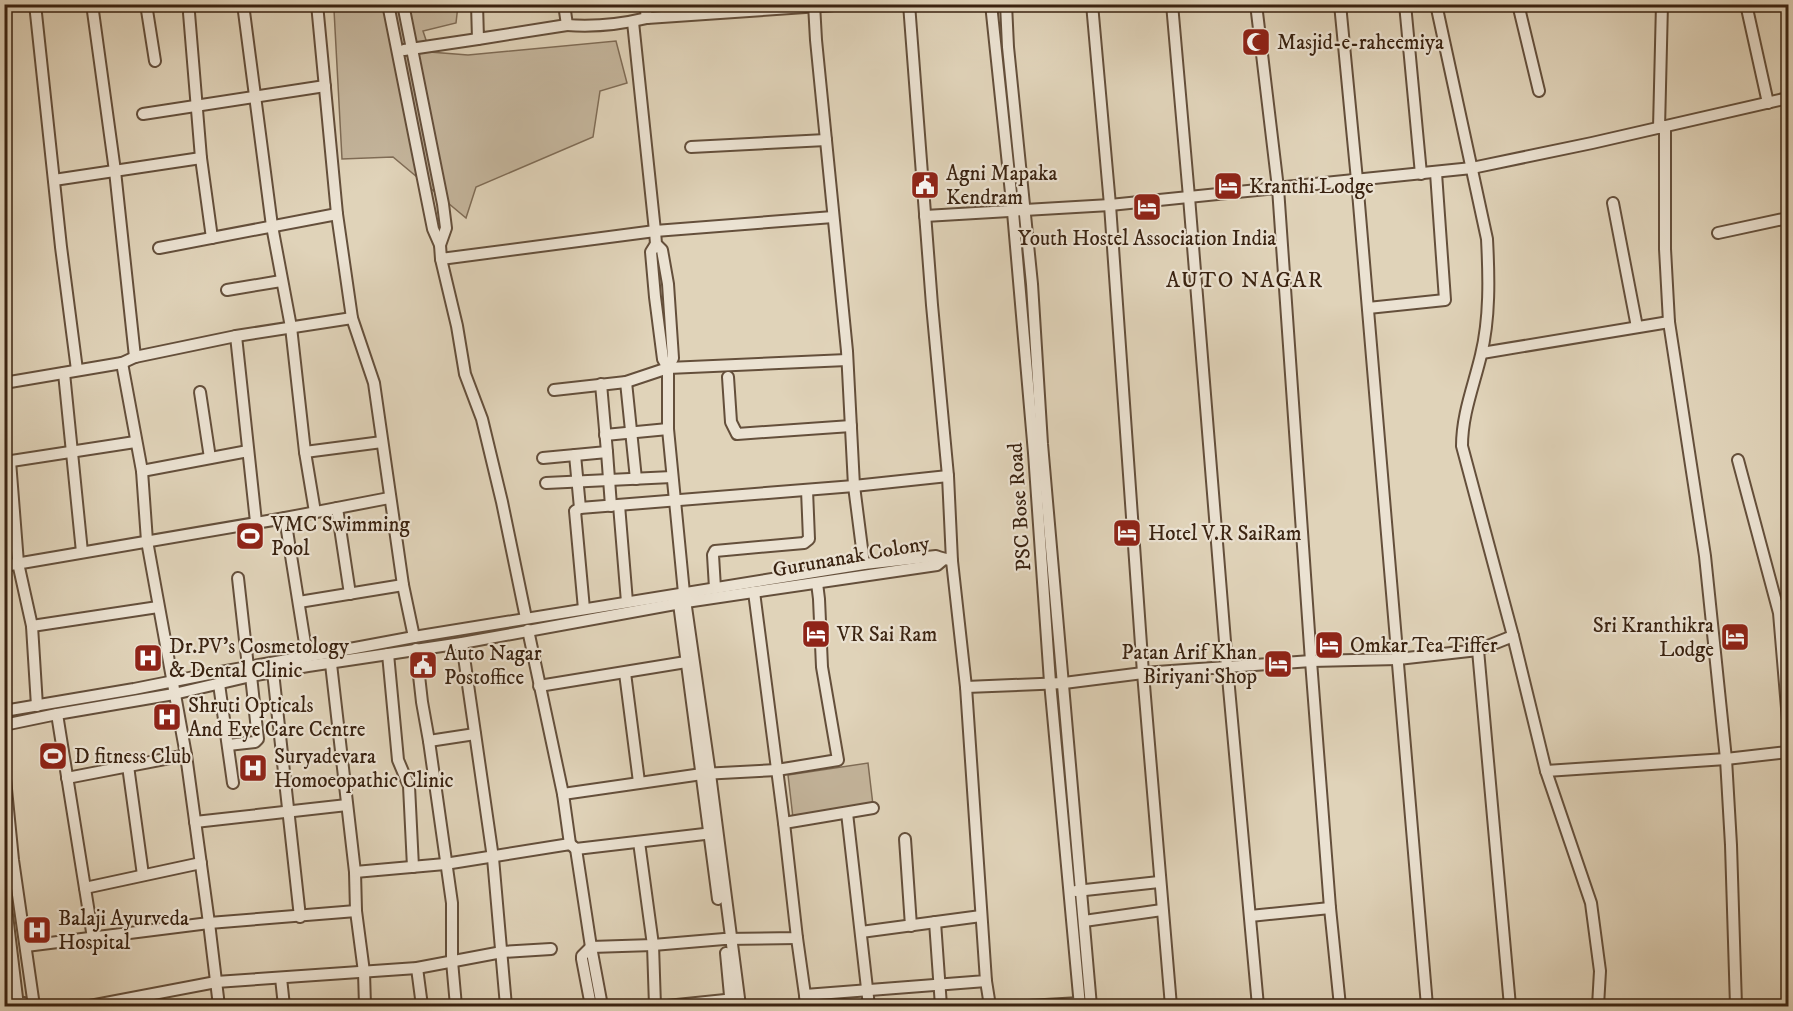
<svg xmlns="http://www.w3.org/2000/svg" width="1793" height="1011" viewBox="0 0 1793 1011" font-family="'IM FELL DW Pica',serif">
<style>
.green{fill:#c4b59c;stroke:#7f6c56;stroke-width:1.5}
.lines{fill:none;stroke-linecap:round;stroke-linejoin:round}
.minor-casing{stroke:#644f3b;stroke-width:14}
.minor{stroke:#ebe2d2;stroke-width:10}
.labels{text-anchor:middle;stroke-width:4.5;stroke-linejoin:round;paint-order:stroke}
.poi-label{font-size:21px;fill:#3a2311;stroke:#ebe2d2;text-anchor:start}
.street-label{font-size:21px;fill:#3a2311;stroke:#ebe2d2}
.neighbourhood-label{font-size:22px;letter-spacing:1.5px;fill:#3a2311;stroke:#ebe2d2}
</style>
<rect width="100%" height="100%" fill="#e0d3b9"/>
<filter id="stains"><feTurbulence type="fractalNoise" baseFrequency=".00333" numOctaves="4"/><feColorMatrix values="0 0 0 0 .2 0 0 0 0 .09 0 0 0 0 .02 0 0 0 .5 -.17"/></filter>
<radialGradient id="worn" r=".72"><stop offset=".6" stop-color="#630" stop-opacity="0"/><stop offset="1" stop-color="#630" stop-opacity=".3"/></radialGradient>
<!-- green -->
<g class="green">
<polygon points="382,4 458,5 456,23 423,31 430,52 468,55 616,41 627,83 600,91 593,137 476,187 466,218 393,157 342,159 334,10 382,7"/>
<polygon points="868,763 873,805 793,818 788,775"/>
</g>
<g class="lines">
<!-- minor casing -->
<g class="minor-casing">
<g id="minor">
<polyline points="35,4 61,247 77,370"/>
<polyline points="92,4 115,171 135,357"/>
<polyline points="146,4 155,61"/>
<polyline points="243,4 272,226 291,327 305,452 315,512"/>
<polyline points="317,4 337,214 352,318 374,383 403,585 414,637"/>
<polyline points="388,4 433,229 440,245 441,259 655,231 656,244 662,250 668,284 673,358 668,368 668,429 684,593 710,774 740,1006"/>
<polyline points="403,4 443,204 446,228 440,245"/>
<polyline points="477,4 478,39 567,25"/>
<path d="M 564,4 L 567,25 C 593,27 622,24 647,18 L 849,4"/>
<polyline points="645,4 647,18"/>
<polyline points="814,4 816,40 847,351 854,486 864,564"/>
<polyline points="909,4 932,305 948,476 952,561"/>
<polyline points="991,4 1013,212 1034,453 1050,682 1080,1006"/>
<polyline points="1006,4 1008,47 1032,284 1042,444 1091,1006"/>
<polyline points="1092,4 1110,205 1143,673 1171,1006"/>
<polyline points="1172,4 1189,197 1227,666 1258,1006"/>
<polyline points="1256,4 1278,188 1311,661 1330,908 1340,1006"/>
<polyline points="1340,4 1357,180 1427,1006"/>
<polyline points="1405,4 1421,174"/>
<path d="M 1436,4 L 1487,239 C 1489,277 1490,318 1481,355 C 1474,385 1462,414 1462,446 L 1513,636 L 1546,771 L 1591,903 L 1600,971 L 1598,1006"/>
<polyline points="1518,4 1539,91"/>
<polyline points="1746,4 1768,103"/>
<polyline points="189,13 201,158 212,238"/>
<polyline points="633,22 655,231 833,217"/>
<polyline points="404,50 478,39"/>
<polyline points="143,114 325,86"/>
<polyline points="1665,126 1665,249 1669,322 1705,556 1726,759 1731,845 1736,1006"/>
<polyline points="1659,128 1662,4"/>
<polyline points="691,147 826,140"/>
<polyline points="54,180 201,158"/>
<polyline points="1613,203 1637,327"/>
<polyline points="925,216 1110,205 1472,168 1592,143 1788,98"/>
<polyline points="1718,233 1788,218"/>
<polyline points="656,244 651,252 655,297 663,359 668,368"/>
<polyline points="159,248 337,214"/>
<polyline points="441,259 457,326 465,374 482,419 502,502 526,618"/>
<polyline points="227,290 281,281"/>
<polyline points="1368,308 1445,300 1436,173"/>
<polyline points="236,336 256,522"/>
<polyline points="1482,353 1669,322"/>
<polyline points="122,363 142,471 147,541 186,755 209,923 219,1006"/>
<polyline points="64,373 82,552"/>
<polyline points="728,377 731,422 737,434 851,426"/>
<polyline points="626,382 636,479"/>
<polyline points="4,383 122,363 135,357 236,336 352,318"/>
<polyline points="554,390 626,382 668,368 847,360"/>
<polyline points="200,392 210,458"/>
<polyline points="605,435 668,429"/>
<polyline points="305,452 382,442"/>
<polyline points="607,452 611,506"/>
<polyline points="575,455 580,508 575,511 584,609"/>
<polyline points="543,458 607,452 601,384"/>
<polyline points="1738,460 1779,613 1788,720"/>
<polyline points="10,461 18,563 32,626 37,706"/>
<polyline points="5,462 135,442"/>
<polyline points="142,471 248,451"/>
<polyline points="546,483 672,477"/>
<polyline points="619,505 627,602"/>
<polyline points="337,508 350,594"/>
<polyline points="580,508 854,486 948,476"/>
<polyline points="285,518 307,656"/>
<polyline points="4,566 285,518 389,498"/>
<polyline points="238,578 248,667"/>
<polyline points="715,588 713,555 715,551 804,543 809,539 807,490"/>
<polyline points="678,596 718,899"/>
<polyline points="299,602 403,585"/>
<polyline points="32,626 158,607"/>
<polyline points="528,630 563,794 570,844"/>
<polyline points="462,643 493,858 506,1006"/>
<polyline points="416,649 422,702 429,741 452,903 452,961 456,1006"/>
<polyline points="1478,650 1510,1006"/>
<polyline points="388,654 398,760 409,786 413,867"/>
<polyline points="331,664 355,872 356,911 364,972 365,1006"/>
<polyline points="273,672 300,917"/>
<polyline points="625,673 639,782"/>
<polyline points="219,684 233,783"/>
<polyline points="539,686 686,662"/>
<polyline points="966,687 1064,683 1143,673 1311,661 1398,659 1478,650 1513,636"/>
<path d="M 4,711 L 134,689 L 214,673 L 355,648 L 414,637 L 864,564 L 936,556 C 942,559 946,558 952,561 L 966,687 L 986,981 L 805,995 L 806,1006"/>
<polyline points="57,714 93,938"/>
<polyline points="4,725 57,714 174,694 251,676 308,666 462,643 686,602 937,565 943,560"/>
<polyline points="429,741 475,734"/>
<polyline points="228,745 255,742 258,739 251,676"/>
<polyline points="128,766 143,875"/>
<polyline points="4,769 13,860 34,1006"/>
<polyline points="1546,771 1726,759 1788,752"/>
<polyline points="67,778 186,755"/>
<polyline points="563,794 702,774 777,770 838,760 822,667 819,599 817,583"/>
<polyline points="847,813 869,1006"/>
<polyline points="195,822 347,805"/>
<polyline points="784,823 873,808"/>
<polyline points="905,839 911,926"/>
<polyline points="639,842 653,945 655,1006"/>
<polyline points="576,849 591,947 602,1006"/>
<polyline points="355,872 445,864 570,844 576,849 713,833"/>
<polyline points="85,888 201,863"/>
<polyline points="4,890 18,1006"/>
<polyline points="1076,891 1159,882"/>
<polyline points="1250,916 1330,908"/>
<polyline points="1084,921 1162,910"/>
<polyline points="935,922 941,1006"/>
<polyline points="861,932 981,916"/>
<polyline points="797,938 805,995"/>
<polyline points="26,946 209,923 356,911"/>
<polyline points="726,953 731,1006"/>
<polyline points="417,968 422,1006"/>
<polyline points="281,978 284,1006"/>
<polyline points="986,981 990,1006"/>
<polyline points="6,1006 24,1003"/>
<polyline points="90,1006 216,982 417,968 502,952 551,949"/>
<polyline points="591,1006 582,959 582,956 591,947 653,945 724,939 797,938 784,823 754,592"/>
<polyline points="667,1006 735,999"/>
<polyline points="1028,1006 1080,1003"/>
</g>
</g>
<!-- minor -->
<use href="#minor" class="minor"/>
</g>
<!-- icons -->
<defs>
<g id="mosque-square" transform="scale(1.5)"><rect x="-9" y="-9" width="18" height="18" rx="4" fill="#8f2418" stroke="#ebe2d2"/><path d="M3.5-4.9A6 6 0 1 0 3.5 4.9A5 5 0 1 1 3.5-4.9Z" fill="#fff"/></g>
<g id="civic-square" transform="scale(1.5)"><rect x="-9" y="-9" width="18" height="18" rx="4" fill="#8f2418" stroke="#ebe2d2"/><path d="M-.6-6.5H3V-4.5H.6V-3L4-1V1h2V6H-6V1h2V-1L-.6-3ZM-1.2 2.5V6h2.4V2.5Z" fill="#fff"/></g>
<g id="hotel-square" transform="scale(1.5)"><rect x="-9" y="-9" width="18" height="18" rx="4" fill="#8f2418" stroke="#ebe2d2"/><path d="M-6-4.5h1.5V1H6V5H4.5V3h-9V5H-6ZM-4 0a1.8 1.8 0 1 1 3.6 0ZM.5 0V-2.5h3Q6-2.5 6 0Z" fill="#fff"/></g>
<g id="stadium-square" transform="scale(1.5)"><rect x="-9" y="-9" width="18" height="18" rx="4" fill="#8f2418" stroke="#ebe2d2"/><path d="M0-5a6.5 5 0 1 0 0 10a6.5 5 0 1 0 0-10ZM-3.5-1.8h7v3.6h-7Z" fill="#fff"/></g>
<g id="hospital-square" transform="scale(1.5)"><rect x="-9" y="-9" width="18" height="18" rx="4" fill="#8f2418" stroke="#ebe2d2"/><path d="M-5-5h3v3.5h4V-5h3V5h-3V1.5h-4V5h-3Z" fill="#fff"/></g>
</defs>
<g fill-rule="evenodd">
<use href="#mosque-square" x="1256" y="42"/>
<use href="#civic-square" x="925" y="185"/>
<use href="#hotel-square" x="1228" y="186"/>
<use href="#hotel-square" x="1147" y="207"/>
<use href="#hotel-square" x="1127" y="533"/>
<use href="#stadium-square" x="250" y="536"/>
<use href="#hotel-square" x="816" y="634"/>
<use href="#hotel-square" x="1735" y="637"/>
<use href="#hotel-square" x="1329" y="645"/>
<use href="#hospital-square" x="148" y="658"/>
<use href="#hotel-square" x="1278" y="664"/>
<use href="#civic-square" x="423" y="665"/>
<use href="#hospital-square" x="167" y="717"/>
<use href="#stadium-square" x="53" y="756"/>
<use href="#hospital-square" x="253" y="768"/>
<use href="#hospital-square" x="37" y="930"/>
</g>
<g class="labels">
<!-- poi labels -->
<g class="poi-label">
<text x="1277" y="49">Masjid-e-raheemiya</text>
<text x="946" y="180">Agni Mapaka<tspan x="946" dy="24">Kendram</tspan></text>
<text x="1249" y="193">Kranthi Lodge</text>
<text x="1147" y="245" text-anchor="middle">Youth Hostel Association India</text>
<text x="271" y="531">VMC Swimming<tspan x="271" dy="24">Pool</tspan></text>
<text x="1148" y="540">Hotel V.R SaiRam</text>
<text x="1714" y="632" text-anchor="end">Sri Kranthikra<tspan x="1714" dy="24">Lodge</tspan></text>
<text x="837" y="641">VR Sai Ram</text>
<text x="1350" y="652">Omkar Tea Tiffer</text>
<text x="169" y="653">Dr.PV's Cosmetology<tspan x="169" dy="24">&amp; Dental Clinic</tspan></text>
<text x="1257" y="659" text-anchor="end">Patan Arif Khan<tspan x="1257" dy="24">Biriyani Shop</tspan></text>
<text x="444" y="660">Auto Nagar<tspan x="444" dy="24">Postoffice</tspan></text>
<text x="188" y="712">Shruti Opticals<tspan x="188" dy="24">And Eye Care Centre</tspan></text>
<text x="74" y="763">D fitness Club</text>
<text x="274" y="763">Suryadevara<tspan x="274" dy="24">Homoeopathic Clinic</tspan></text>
<text x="58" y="925">Balaji Ayurveda<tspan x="58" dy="24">Hospital</tspan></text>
</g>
<!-- street labels -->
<g class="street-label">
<text transform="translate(1019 507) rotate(-94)" y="7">PSC Bose Road</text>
<text transform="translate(851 556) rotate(-10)" y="7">Gurunanak Colony</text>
</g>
<!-- neighbourhood labels -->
<g class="neighbourhood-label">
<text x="1245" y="287">AUTO NAGAR</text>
</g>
</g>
<!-- margin -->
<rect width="1793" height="1011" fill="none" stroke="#e0d3b9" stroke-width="24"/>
<rect x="6" y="6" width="1781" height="999" fill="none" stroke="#3a2311" stroke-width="3"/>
<rect x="12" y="12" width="1769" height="987" fill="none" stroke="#3a2311" stroke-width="1.5"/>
<rect width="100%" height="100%" filter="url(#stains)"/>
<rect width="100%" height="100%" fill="url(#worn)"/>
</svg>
